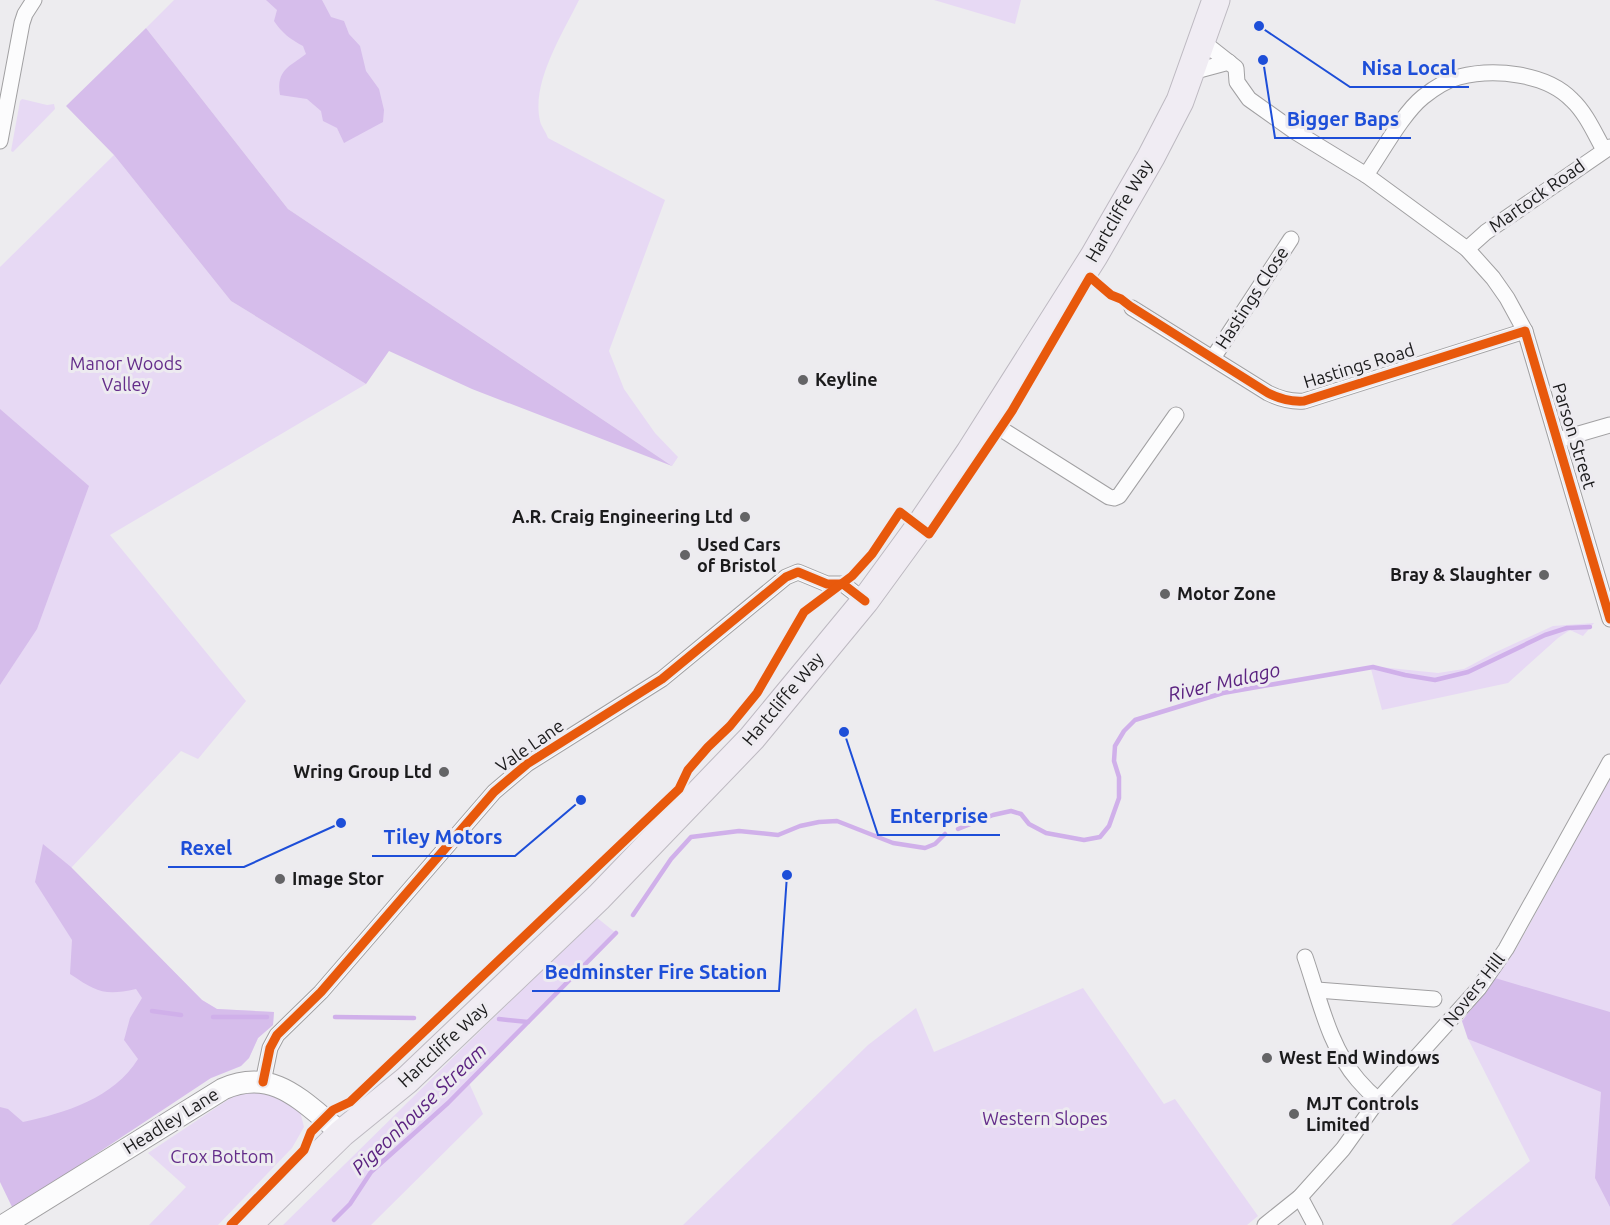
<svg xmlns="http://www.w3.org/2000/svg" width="1610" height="1225" viewBox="0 0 1610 1225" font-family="Ubuntu,sans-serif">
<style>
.green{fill:#e7d9f4}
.forest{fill:#d6bdeb}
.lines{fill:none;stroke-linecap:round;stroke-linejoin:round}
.stream{stroke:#d0b0ea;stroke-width:4.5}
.street-casing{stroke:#a1a0a2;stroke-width:17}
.secondary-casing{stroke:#a1a0a2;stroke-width:23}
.highway-casing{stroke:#bdb9c1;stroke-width:29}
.street{stroke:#fcfcfd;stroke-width:15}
.secondary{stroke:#fcfcfd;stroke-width:21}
.highway{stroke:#f0ecf3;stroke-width:27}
.cycleway-casing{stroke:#edebf0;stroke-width:13}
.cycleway{stroke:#e8590c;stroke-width:9}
.poi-dot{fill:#646466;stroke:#edebf0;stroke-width:2}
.labels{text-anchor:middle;stroke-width:6;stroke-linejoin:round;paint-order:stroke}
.street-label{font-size:18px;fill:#1b1b1c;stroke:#edebf0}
.park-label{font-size:18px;fill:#642d8a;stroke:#edebf0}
.poi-label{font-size:18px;font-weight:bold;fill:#1b1b1c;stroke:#edebf0;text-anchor:start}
.water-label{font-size:20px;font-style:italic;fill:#5b2380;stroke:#edebf0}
.leader{fill:none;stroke:#1d4ed8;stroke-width:2}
.callout-dot{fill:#1d4ed8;stroke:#edebf0;stroke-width:2}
.callout-label{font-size:20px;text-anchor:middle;font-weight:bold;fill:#1d4ed8;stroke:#edebf0;stroke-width:6;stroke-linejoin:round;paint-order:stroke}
</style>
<rect width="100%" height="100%" fill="#edecef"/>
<!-- green -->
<g class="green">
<path d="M 174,0 L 579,0 C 563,33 531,82 540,121 C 541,126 546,132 548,138 L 665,200 L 609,351 L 624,389 L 655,433 L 678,457 L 672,466 L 288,209 L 146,28 Z"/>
<polygon points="934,0 1021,0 1015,24"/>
<polygon points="22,99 47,105 54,104 55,109 13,152 11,151 20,101"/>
<polygon points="114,155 231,301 366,384 110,535 246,701 198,759 181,751 71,868 202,1000 217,1009 274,1012 273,1025 258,1038 249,1058 241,1066 211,1078 0,1182 0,267"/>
<polygon points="1594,623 1583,636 1570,630 1558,638 1508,683 1382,710 1371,669 1380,667 1438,673 1464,669 1494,653 1553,626"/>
<polygon points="1610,778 1610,1225 1451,1225 1530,1161 1468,1039 1462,1021 1516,949"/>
<polygon points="596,917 616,933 469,1083 483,1114 371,1225 283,1225"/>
<polygon points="1083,988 1164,1104 1175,1099 1258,1216 1247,1225 683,1225 868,1045 916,1008 934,1052"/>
<polygon points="262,1090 299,1107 304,1127 292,1148 218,1225 149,1225 186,1187 148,1153 238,1093"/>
</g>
<!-- forest -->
<g class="forest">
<path d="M 266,0 L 322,0 L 331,17 L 344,21 L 349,34 L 360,46 L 366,71 L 379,89 L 384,110 L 383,122 L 344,143 L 337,128 L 323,121 L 321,111 L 307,99 L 280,95 C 276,70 289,67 306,54 L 303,46 C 290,39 282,33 274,21 L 277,10 Z"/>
<polygon points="146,28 288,209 672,466 472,389 389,351 366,384 231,301 114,155 66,106"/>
<polygon points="0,409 89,486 37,629 0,685"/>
<path d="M 43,844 L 71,867 L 202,1000 L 217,1009 L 274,1012 L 273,1025 L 258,1038 L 249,1058 L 241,1066 L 211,1078 L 13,1209 L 0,1182 L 0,1107 L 8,1109 L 23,1122 C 65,1113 114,1098 138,1059 L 124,1040 L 130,1018 L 142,998 L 136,989 C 104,996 97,992 70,974 L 72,940 L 35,882 Z"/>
<polygon points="1495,978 1610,1012 1610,1207 1595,1178 1601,1092 1468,1039 1462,1021"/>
</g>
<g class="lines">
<!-- stream -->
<g class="stream">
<polyline points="958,829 993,815 1011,811 1021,814 1029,824 1046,833 1084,840 1100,837 1109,826 1119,798 1119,777 1114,761 1115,746 1124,731 1135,720 1223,693 1373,667 1405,675 1435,680 1468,672 1545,635 1567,628 1590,627"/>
<polyline points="633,915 671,859 691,837 739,831 778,835 800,826 819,822 837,821 893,843 925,848 935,844 945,834"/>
<polyline points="152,1011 181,1015"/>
<polyline points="213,1017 267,1017"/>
<polyline points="335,1017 414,1018"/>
<polyline points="499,1019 528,1022 616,933"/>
<polyline points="334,1220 350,1204 371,1172 448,1103 528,1022"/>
</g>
<!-- street casing -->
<g class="street-casing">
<g id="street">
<polyline points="1203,42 1236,68 1237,82 1249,99 1294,131 1366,175 1467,249 1493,278 1507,298 1525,331 1610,619"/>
<polyline points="1192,72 1229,62"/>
<polyline points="0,141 22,23 25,14 34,0"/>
<path d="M 1366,175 C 1382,152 1403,113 1423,97 C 1433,89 1447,80 1459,77 C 1494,68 1546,73 1572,100 C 1586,113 1595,134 1604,150"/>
<polyline points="1467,249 1486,232 1610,147"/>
<path d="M 1132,308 L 1268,393 C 1280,399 1290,402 1304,401 L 1525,331"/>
<polyline points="1213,358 1291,239"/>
<polyline points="990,422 1109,497 1114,498 1119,496 1176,415"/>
<polyline points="1558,440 1610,425"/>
<path d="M 1305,957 C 1319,997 1329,1047 1358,1080 C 1364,1087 1371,1094 1378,1100"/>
<polyline points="1317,990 1434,999"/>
<polyline points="263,1082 270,1048 277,1035 321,992 494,792 527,764 662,679 786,577 798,572 827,584 843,584 865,601"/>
<polyline points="1300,1197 1315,1225"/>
<polyline points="1265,1225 1300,1197 1343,1149 1378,1100 1479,988 1506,949 1610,762"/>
</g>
</g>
<!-- secondary casing -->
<g class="secondary-casing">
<path id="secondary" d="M 4,1225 L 223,1089 C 275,1066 304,1104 342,1133"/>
</g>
<!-- highway casing -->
<g class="highway-casing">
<polyline id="highway" points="248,1225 342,1133 407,1080 599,897 752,738 865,601 919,527 970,452 1094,256 1151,157 1180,101 1216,0"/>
</g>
<!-- street -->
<use href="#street" class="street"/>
<!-- secondary -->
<use href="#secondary" class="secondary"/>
<!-- highway -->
<use href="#highway" class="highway"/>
<!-- cycleway casing -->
<g class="cycleway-casing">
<g id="cycleway">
<polyline points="263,1082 270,1048 277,1035 321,992 494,792 527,764 662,679 786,577 798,572 827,584 843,584 865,601"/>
<path d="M 231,1225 L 304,1150 L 311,1132 L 333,1110 L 350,1102 L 679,789 L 688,770 L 708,747 L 730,726 L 757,693 L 804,612 L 852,576 L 872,554 L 900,512 L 929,534 L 1012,411 L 1090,277 L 1111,295 L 1121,299 L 1130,306 L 1268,393 C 1280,399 1290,402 1304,401 L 1525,331 L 1610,619"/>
</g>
</g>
<!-- cycleway -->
<use href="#cycleway" class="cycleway"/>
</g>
<!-- markers -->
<g class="poi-dot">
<circle cx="803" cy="380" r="6"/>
<circle cx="745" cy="517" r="6"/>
<circle cx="685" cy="555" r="6"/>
<circle cx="1544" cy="575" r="6"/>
<circle cx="1165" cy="594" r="6"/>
<circle cx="444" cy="772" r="6"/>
<circle cx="280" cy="879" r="6"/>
<circle cx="1267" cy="1058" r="6"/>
<circle cx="1294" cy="1114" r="6"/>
</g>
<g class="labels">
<!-- street labels -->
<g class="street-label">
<text transform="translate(1537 196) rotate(-35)" y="6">Martock Road</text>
<text transform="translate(1119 211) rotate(-60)" y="6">Hartcliffe Way</text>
<text transform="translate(1252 298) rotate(-57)" y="6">Hastings Close</text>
<text transform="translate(1359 366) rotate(-17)" y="6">Hastings Road</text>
<text transform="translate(1574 436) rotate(73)" y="6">Parson Street</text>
<text transform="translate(783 699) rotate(-50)" y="6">Hartcliffe Way</text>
<text transform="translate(530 746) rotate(-35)" y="6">Vale Lane</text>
<text transform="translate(1474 990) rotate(-52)" y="6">Novers Hill</text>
<text transform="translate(443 1045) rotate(-43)" y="6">Hartcliffe Way</text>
<text transform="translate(171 1121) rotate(-32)" y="6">Headley Lane</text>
</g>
<!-- park labels -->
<g class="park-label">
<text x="126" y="370">Manor Woods<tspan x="126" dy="21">Valley</tspan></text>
<text x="1045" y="1125">Western Slopes</text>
<text x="222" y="1163">Crox Bottom</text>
</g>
<!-- poi labels -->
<g class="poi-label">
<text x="815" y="386">Keyline</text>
<text x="733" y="523" text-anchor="end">A.R. Craig Engineering Ltd</text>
<text x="697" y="551">Used Cars<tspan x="697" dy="21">of Bristol</tspan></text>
<text x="1532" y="581" text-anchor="end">Bray &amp; Slaughter</text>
<text x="1177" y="600">Motor Zone</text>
<text x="432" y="778" text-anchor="end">Wring Group Ltd</text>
<text x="292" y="885">Image Stor</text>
<text x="1279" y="1064">West End Windows</text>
<text x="1306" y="1110">MJT Controls<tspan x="1306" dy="21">Limited</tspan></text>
</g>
<!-- water labels -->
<g class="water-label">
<text transform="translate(1224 682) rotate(-13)" y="7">River Malago</text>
<text transform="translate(419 1109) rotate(-44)" y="7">Pigeonhouse Stream</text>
</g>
</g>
<!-- callouts -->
<path class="leader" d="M1259 26L1350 87H1469M1263 60L1275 138H1411M844 732L878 835H1000M581 800L515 856H372M341 823L244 867H168M787 875L779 991H532"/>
<g class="callout-dot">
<circle cx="1259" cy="26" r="6"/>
<circle cx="1263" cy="60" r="6"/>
<circle cx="844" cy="732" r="6"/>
<circle cx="581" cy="800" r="6"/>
<circle cx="341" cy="823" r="6"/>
<circle cx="787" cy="875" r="6"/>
</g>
<g class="callout-label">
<text x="1409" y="75">Nisa Local</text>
<text x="1343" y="126">Bigger Baps</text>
<text x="939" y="823">Enterprise</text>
<text x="443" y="844">Tiley Motors</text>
<text x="206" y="855">Rexel</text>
<text x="656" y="979">Bedminster Fire Station</text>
</g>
</svg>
